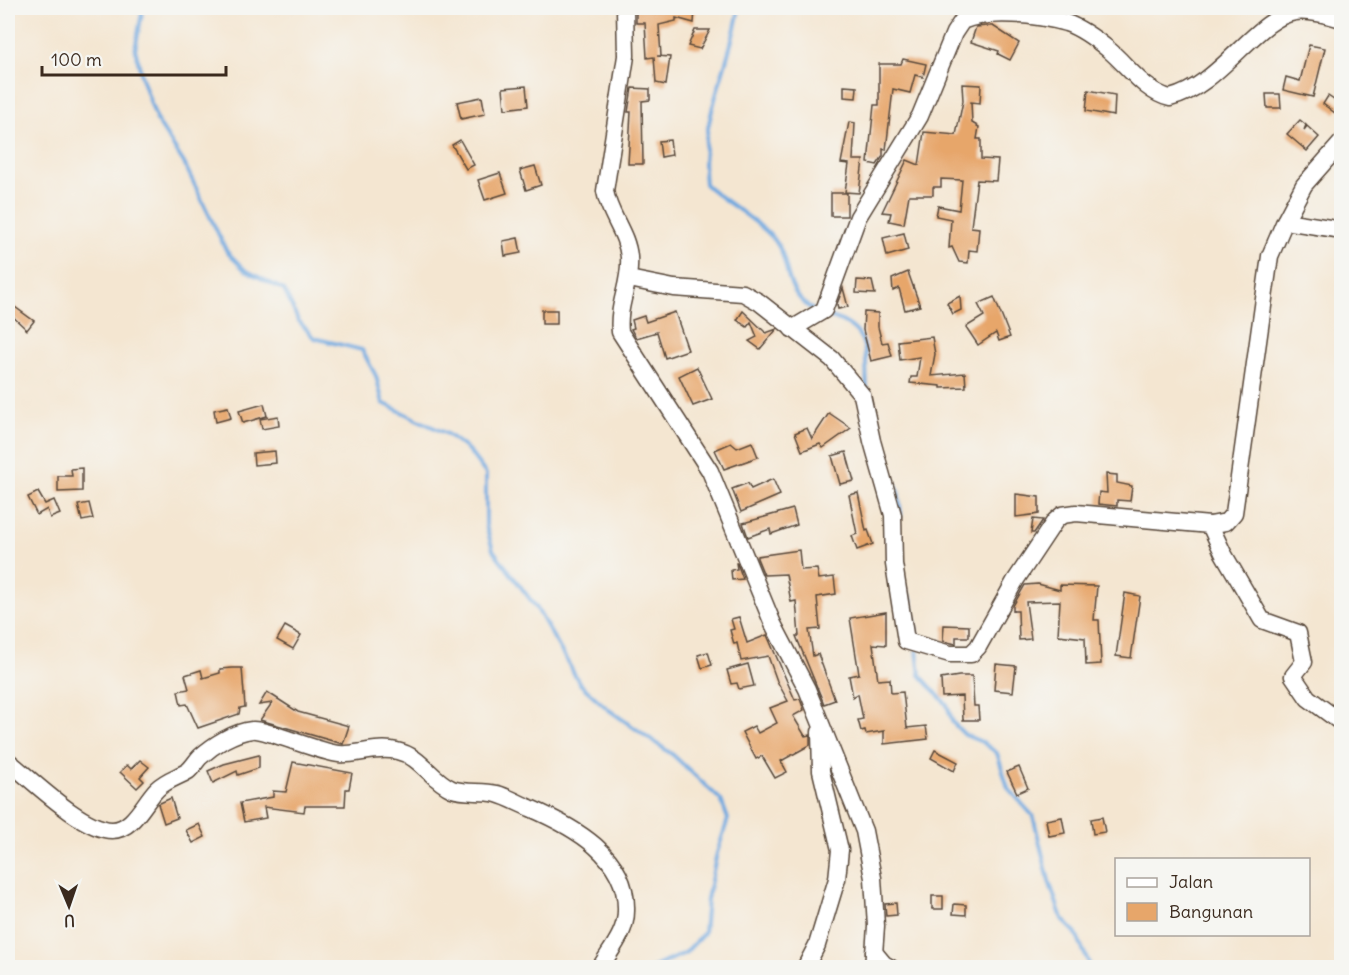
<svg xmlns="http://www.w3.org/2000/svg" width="1349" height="975" viewBox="0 0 1349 975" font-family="Delius,sans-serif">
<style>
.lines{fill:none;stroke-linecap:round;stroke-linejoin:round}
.stream{stroke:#6fa8df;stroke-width:4}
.building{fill:#e7a66a}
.minor-casing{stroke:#574639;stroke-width:19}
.minor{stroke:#fff;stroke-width:16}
</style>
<rect width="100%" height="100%" fill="#f6f6f2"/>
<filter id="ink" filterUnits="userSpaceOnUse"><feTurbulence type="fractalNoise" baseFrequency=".0167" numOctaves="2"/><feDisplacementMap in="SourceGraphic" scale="12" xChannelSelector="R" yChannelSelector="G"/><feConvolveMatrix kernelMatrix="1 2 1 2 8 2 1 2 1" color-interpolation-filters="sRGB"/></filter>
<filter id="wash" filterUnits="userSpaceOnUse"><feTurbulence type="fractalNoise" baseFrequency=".008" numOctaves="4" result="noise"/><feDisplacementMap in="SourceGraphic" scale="24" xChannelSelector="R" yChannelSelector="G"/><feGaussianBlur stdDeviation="1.35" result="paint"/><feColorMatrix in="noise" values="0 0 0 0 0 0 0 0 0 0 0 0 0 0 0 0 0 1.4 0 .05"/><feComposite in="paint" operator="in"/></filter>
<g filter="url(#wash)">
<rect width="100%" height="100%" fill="#f4e6d1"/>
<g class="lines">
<!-- stream -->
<g class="stream">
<polyline points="143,8 135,49 143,81 157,121 184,163 227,252 245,270 284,290 298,320 314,338 362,350 376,376 383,403 447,434 468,450 486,474 486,526 493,550 536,607 580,684 609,710 673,755 721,800 728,819 717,853 707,899 704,933 685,953 652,968"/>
<path d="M 739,8 C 730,67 698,123 705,184 C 725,203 752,216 771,236 C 794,260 778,287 813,310"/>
<path d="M 825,315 C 872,328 865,350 867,393"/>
<polyline points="887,468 898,490 901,515"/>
<polyline points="905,589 911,600 917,640"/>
<polyline points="917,650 920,675 947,705 953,723 965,735 982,742 997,753 1008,788 1033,816 1049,881 1062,919 1075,932 1091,968"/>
</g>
</g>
<g id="blocks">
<!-- building -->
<g class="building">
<polygon points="636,8 695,8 694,23 676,18 676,21 659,25 661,56 657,56 670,57 666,85 656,83 654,57 647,58 645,23 636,23"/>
<polygon points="987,26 993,26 1019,43 1010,60 998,54 999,51 971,42 976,27"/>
<polygon points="695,30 710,30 700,49 688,46"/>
<polygon points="1309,45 1325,48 1313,97 1283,90 1286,77 1300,81"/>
<polygon points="903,59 926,64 923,77 915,75 910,93 893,89 886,150 883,149 883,156 877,165 868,163 874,105 879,105 879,64 901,64"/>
<polygon points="962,84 981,85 980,103 971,102 972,123 979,127 977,139 981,139 981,159 998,160 996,181 977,180 971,227 979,228 977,251 969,250 968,263 959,262 952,247 949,248 951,219 936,216 938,206 959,210 962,180 941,179 941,187 933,187 933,195 909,195 904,224 889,221 891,213 882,212 907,160 919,165 924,132 956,135 963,101"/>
<polygon points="526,86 528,106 505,109 503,88"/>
<polygon points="844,86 857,87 856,98 844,97"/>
<polygon points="632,88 650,89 650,100 642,101 643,164 628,164 631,112 628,112"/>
<polygon points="1088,90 1115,95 1114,116 1086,111"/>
<polygon points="1266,94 1280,94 1281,108 1267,108"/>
<polygon points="1328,96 1341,105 1335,113 1323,104"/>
<polygon points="482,97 485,114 461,119 457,102"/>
<polygon points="1300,120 1306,125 1304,130 1307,126 1319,137 1307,151 1287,134"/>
<polygon points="849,122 855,123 853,160 863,160 859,193 845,192 849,164 841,163"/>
<polygon points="460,140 474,165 466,169 452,145"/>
<polygon points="670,140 672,155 661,157 659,141"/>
<polygon points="535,166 541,185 526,190 520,170"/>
<polygon points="500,173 507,193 485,200 478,180"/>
<rect x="831" y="193" width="16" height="23"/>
<polygon points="904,233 908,250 887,256 883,238"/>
<polygon points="518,238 521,253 505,256 503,241"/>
<polygon points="908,272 920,306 905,310 899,288 893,291 892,279"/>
<polygon points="857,280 872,281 875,294 856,293"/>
<polygon points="843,288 848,307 838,309 837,304"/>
<polygon points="960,296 961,310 953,314 947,303"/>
<polygon points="994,297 1010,337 999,341 996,333 978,345 966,327 984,316 978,304"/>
<polygon points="8,302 34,321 27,330 8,312"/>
<rect x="542" y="310" width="15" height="14"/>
<polygon points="743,311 766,333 777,329 760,349 749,341 757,337 751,322 747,327 737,320"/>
<polygon points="675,312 688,350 665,358 657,332 636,338 631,329 634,328 632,320 644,316 646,322"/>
<polygon points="864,312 878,313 878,327 882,343 888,342 892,356 871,361 863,330"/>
<polygon points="932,337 935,354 931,376 965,373 966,387 941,388 941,386 910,383 911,377 917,377 920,357 900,360 898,341"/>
<polygon points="697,367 712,399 693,406 679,376"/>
<polygon points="264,404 267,416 243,423 239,411"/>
<polygon points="228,407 231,418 216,422 214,410"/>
<polygon points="829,413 851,428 823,448 820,444 802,451 795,433 807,428 812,439"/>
<polygon points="278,416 279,426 262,429 260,419"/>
<polygon points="752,442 758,457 724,469 715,450 731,443 737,448"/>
<polygon points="275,451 276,463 254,465 253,453"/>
<polygon points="846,452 854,481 840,484 832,456"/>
<polygon points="82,468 82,491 58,492 58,476 72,476 71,469"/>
<polygon points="1106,474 1117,475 1117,483 1132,486 1130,501 1117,500 1117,506 1098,504 1099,492 1107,493"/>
<polygon points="773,479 780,495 741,512 732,489 748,483 751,489"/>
<polygon points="38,492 45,504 54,500 60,514 50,518 47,509 37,515 28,497"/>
<polygon points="858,493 866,531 868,530 873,544 857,550 852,536 857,534 849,495"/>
<polygon points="1016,494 1039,497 1039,514 1016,517"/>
<polygon points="89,503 93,519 82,521 78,505"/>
<polygon points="793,509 797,525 771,534 770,529 748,537 743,523"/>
<polygon points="1033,519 1043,520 1034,533 1031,533"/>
<polygon points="799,550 801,570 817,569 819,579 834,577 836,594 817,597 820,629 809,630 813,656 818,654 835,700 824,704 796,636 799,636 796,601 791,602 786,574 764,575 757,558 757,556"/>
<polygon points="736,563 737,563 743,579 732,580 731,570 737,569"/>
<polygon points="1038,584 1060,590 1060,585 1097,586 1094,620 1099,620 1101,664 1086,665 1085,638 1058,635 1060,601 1026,602 1031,639 1019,640 1018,611 1013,611 1013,606 1025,585"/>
<polygon points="1125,593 1140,596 1131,658 1116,656"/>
<polygon points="886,612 886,645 873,644 878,680 890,679 891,693 903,692 907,728 926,726 928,739 884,744 884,731 866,734 865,730 861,731 858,720 863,719 858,694 853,697 849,676 859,674 850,618"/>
<polygon points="739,617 747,643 767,635 795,700 800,699 804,710 793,716 805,736 810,735 810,745 781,761 787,772 775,778 762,756 756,759 742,732 754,726 758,733 777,723 770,708 788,701 777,681 768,656 741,661 737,643 734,644 730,630 734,629 731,619"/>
<polygon points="944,625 969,626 969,637 956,637 956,644 943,641"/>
<polygon points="285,626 301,635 293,649 277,640"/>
<polygon points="708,652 712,665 702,668 698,655"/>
<polygon points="748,664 754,686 739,689 737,683 731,684 727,670"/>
<polygon points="996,664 1016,666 1013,692 994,690"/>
<polygon points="233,668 242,668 245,707 240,708 239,714 198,728 187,704 181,705 178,691 189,689 185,675 201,670 203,678 220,673 220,669"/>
<polygon points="959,676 972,676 974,706 978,706 979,720 963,720 962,696 942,697 941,679"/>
<polygon points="267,692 298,712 349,726 343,744 260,720 272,703 259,705"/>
<polygon points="935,750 958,762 954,771 931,758"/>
<polygon points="259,755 259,768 238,775 237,771 213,783 208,771 224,764"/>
<polygon points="140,760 149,767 140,777 144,781 137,788 120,772 127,765 131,769"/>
<polygon points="293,762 352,773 349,789 346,789 345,806 305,806 304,812 264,807 266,818 244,822 240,803 273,797 273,791 286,792"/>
<polygon points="1019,767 1028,788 1017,793 1007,772"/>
<polygon points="171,798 177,818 164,823 158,804"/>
<polygon points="1062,817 1065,833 1049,836 1046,820"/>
<polygon points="1102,817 1105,832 1093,834 1091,819"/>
<polygon points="199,824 205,837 193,843 186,830"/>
<rect x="932" y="896" width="11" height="13"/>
<polygon points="896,903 897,915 886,916 885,904"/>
<polygon points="954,904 966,905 966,915 953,914"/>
</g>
</g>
</g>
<g filter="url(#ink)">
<use href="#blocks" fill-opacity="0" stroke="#574639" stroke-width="1.5"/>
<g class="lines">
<!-- minor casing -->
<g class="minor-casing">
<g id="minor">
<path d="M 625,8 L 626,56 L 605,191 C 609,215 627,233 629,257 C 631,285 617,303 620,332 L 710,471 L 773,624 L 807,689 L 864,831 L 873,878 L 876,926 L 873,968"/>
<polyline points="1342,142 1304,185 1285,221 1342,230"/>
<polyline points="629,279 674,288 743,293 759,302 832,359 862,395 872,441 893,515 894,564 906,641 950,654 971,654 978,647 1015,581 1055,521 1062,515 1076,513 1210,525 1226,522 1234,513 1270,256 1285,221"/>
<path d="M 792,329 L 824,310 L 858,217 L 920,116 L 954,33 L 962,21 C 989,9 1039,15 1066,23 C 1081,28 1097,40 1109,50 C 1128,66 1145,92 1170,98 C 1220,86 1257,17 1295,12 C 1310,10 1328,15 1342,19"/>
<polyline points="1210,525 1223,553 1262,620 1298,633 1304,662 1293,676 1308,698 1342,723"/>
<path d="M 8,761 C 31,779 82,830 112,830 C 133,830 144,802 157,789 C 166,780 178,777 188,771 C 193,767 196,761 200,757 C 213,745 234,732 252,730 C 264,728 318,752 339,754 C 355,756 376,746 397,751 C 421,756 431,780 452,789 C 467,794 482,790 497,794 C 508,797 520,804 530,808 C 574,827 628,856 626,911 C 626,933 611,949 600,968"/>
<polyline points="874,952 884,964 891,968"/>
<polyline points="805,968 817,945 837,879 840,850 821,771 820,732"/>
</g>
</g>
<!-- minor -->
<use href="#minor" class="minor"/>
</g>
</g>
<!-- margin -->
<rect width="1349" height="975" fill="none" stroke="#f6f6f2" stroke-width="30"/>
<!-- legend -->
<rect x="1115" y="858" width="195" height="78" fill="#f6f6f2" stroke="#aba49d" stroke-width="1.5"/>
<rect x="1127" y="878" width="30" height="9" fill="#ffffff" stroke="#aba49d" stroke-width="1.5"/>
<text x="1169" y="888" font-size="18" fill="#3b2a1e">Jalan</text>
<rect x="1127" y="903" width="30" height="18" fill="#e7a66a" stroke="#aba49d" stroke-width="1.5"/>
<text x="1169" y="918" font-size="18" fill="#3b2a1e">Bangunan</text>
<!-- north arrow -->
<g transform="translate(69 906) rotate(178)" stroke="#f6f6f2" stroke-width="4.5" paint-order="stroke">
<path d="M0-4.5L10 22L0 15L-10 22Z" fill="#3b2a1e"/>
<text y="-9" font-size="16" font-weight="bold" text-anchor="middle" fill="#3b2a1e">U</text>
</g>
<!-- scale -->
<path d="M42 66v9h184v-9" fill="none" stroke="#3b2a1e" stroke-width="3"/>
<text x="51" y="66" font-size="18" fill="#3b2a1e" stroke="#f6f6f2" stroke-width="4.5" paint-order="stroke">100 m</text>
</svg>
